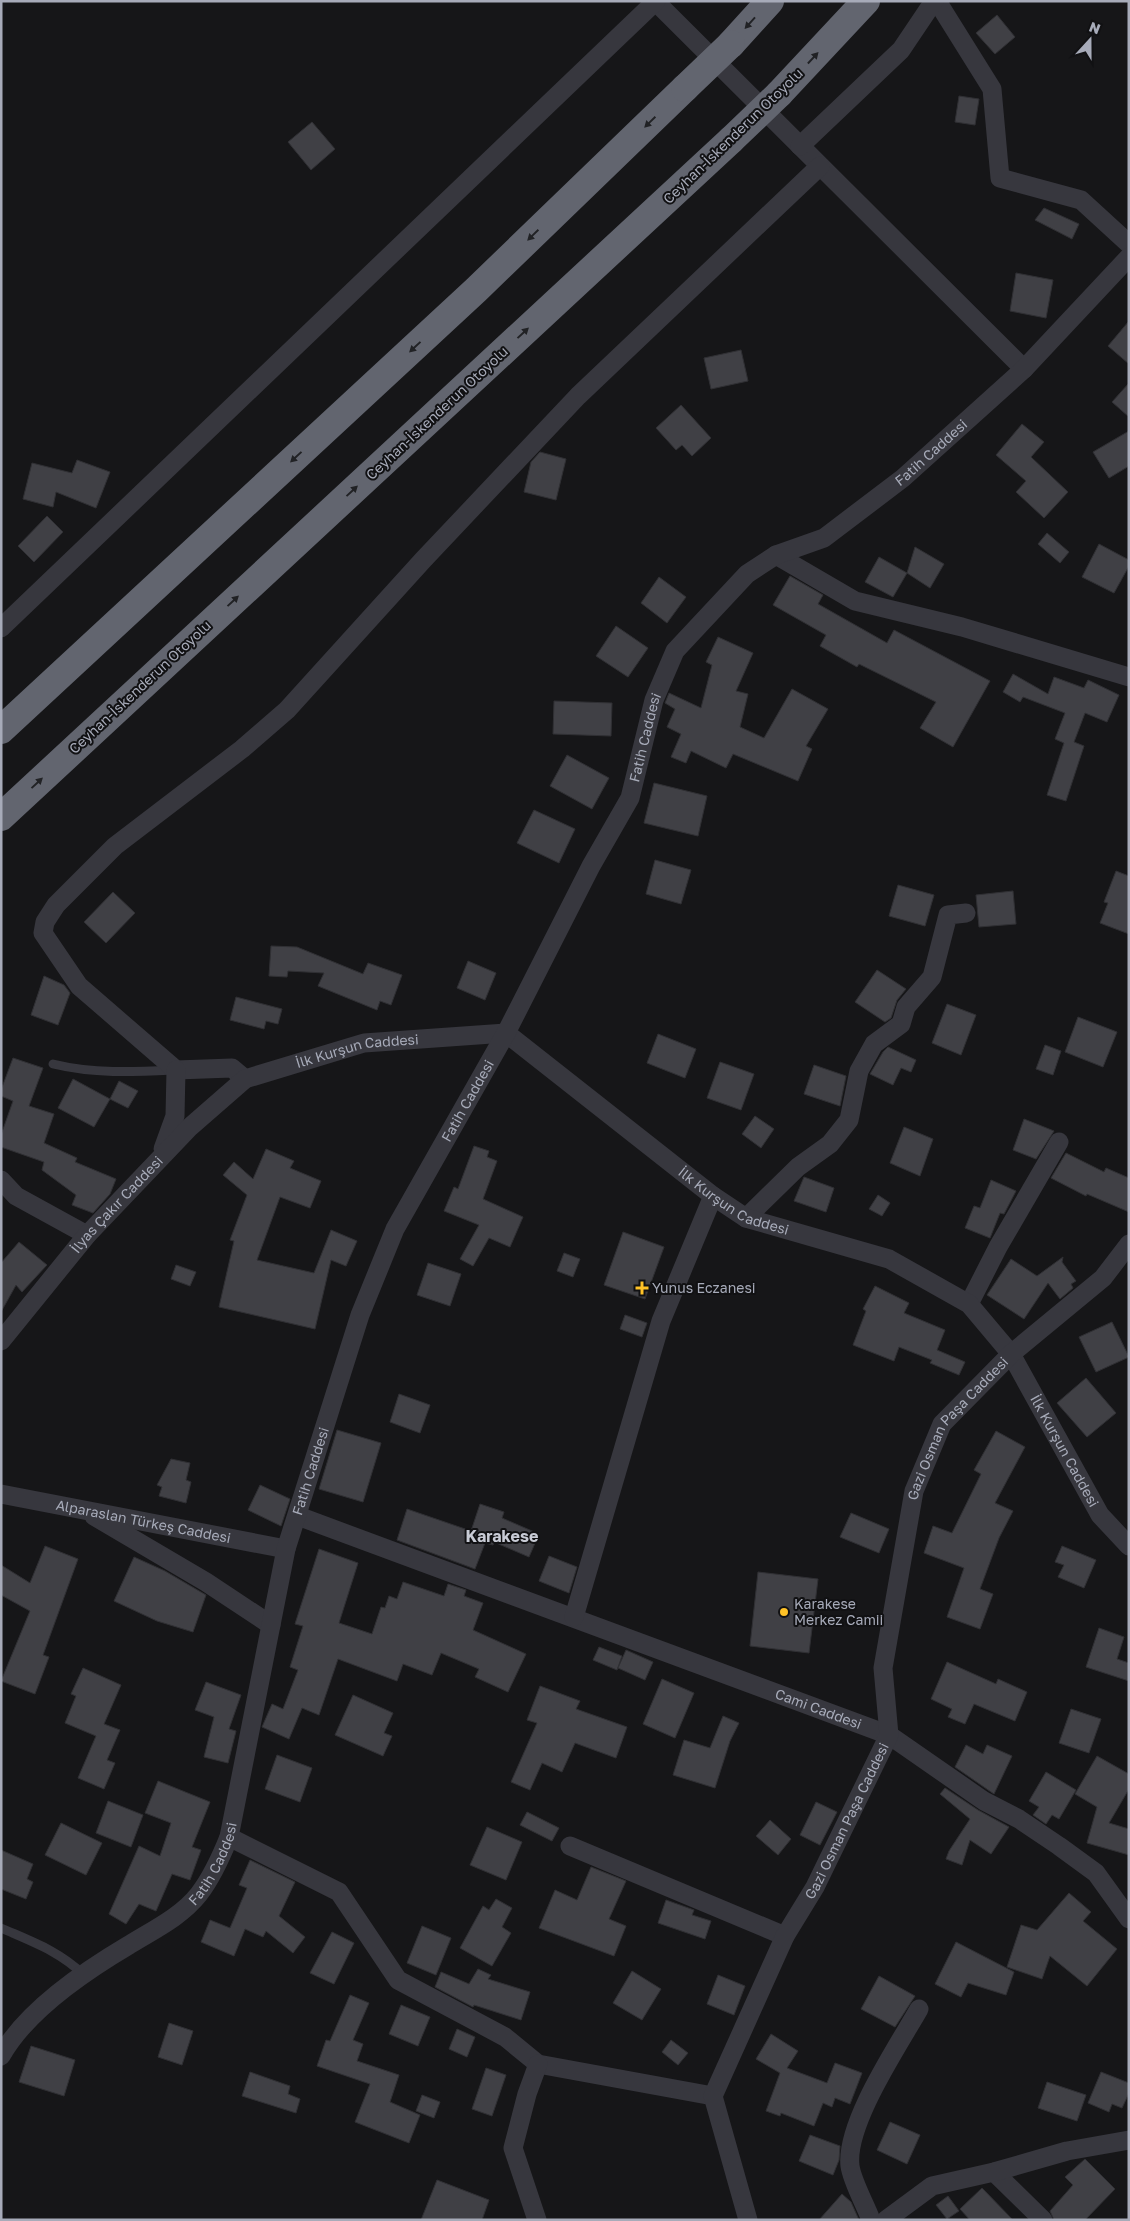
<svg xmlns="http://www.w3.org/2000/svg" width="1130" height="2221" viewBox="0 0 1130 2221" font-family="'Golos Text',sans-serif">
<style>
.building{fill:#404045;stroke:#303034}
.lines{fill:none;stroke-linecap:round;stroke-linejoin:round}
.lane{stroke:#37373e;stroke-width:9}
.street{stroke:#37373e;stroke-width:19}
.highway{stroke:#62656f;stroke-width:28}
.highway-bridge{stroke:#62656f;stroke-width:28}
.oneway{fill:#212225}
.poi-dot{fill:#ffc227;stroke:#111113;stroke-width:2}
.labels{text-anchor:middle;stroke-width:4;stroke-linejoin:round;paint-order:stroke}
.street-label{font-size:14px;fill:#a7abb9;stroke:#111113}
.poi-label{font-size:14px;fill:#a7abb9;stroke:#111113;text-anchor:start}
.quarter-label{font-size:16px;font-weight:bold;fill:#c8cbd5;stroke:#111113}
</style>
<rect width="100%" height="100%" fill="#161618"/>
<!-- building -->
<g class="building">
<polygon points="997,15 1015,37 995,54 976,33"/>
<polygon points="959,96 979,99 975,125 955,122"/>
<polygon points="312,122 335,149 311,170 288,142"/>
<polygon points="1044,208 1079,224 1072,239 1035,220"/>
<polygon points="1016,273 1053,280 1046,318 1010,311"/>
<polygon points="1129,321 1129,364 1108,346"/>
<polygon points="741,350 748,381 711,389 704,358"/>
<polygon points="1129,383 1129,417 1112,402"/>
<polygon points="681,405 711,438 692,456 682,445 676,450 656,428"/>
<polygon points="1022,424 1044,442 1031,457 1068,492 1044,518 1016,492 1026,481 996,455"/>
<polygon points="1129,431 1129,466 1109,478 1093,452"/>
<polygon points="540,452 566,459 556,500 524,492 531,462"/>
<polygon points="77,460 110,472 96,508 56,492 53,507 23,499 32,463 72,473"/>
<polygon points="47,516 63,532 34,562 18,546"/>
<polygon points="1047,533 1069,552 1060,563 1038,544"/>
<polygon points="1099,544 1129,560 1129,566 1114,593 1082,577"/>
<polygon points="915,547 944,564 930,588 907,573"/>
<polygon points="879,557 907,573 893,597 865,582"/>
<polygon points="790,576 823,595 818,604 887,643 894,630 990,681 953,747 920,728 936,702 859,664 857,667 820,646 826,635 773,605"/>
<polygon points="659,577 686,597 667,623 641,603"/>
<polygon points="616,626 648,648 628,677 596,656"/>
<polygon points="718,637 753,653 736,691 748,694 740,727 764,738 792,689 828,709 806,746 812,749 798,781 733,754 726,768 691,751 686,763 671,757 681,734 667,727 675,709 665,703 669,693 701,708 712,665 706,662"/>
<polygon points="1013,674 1048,694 1054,677 1084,688 1088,680 1119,695 1107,722 1085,713 1074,742 1084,746 1066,801 1047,795 1064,743 1055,739 1065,713 1023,697 1020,702 1003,692"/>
<polygon points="554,701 612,703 611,736 553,734"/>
<polygon points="567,755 609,778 592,809 550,786"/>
<polygon points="654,783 707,796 698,836 644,823"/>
<polygon points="534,810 575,829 559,863 517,843"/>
<polygon points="655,860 691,870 681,904 646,894"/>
<polygon points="1116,871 1129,876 1129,934 1100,923 1108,903 1104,902"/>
<polygon points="898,885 934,895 925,926 889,916"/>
<polygon points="1013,891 1016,924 979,927 976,895"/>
<polygon points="113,892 135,913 106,943 84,922"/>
<polygon points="271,946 297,947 363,974 368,963 402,975 391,1005 380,1001 377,1010 318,986 324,973 288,971 287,977 269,976"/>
<polygon points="468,961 496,973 485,1000 457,988"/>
<polygon points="877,970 906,989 897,1000 891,1018 885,1022 855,1002"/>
<polygon points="44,976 64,985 70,993 58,1025 31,1015"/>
<polygon points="236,997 282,1009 278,1024 266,1021 264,1029 230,1020"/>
<polygon points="947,1004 976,1015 961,1055 932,1043"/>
<polygon points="1078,1017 1117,1032 1103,1067 1065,1052"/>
<polygon points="658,1034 696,1049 685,1078 647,1063"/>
<polygon points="1045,1045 1061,1051 1053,1075 1036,1069"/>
<polygon points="888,1047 916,1060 911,1072 901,1068 893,1085 870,1074 883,1052"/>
<polygon points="13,1058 43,1068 29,1106 54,1114 44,1143 77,1158 75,1162 116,1179 110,1194 93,1213 72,1205 76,1195 42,1170 44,1162 1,1147 1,1135 13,1101 1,1096 1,1090"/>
<polygon points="720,1062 754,1074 741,1110 707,1098"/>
<polygon points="814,1065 846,1076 840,1106 804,1094"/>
<polygon points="73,1079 110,1099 94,1127 58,1108"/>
<polygon points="119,1081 138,1091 128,1108 110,1099"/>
<polygon points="755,1116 774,1129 761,1148 742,1134"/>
<polygon points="1024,1119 1054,1131 1036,1159 1013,1150"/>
<polygon points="904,1127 933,1139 920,1176 890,1163"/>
<polygon points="474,1146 489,1151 487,1157 497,1161 483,1199 523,1217 510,1247 489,1238 473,1266 460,1259 479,1225 444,1211 454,1187 458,1189"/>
<polygon points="266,1149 294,1161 290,1168 321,1181 310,1208 280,1197 257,1260 314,1273 331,1230 357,1241 346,1266 331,1260 315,1329 219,1307 234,1241 230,1240 247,1195 223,1175 234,1162 253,1179"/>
<polygon points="1066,1153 1104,1172 1106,1168 1129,1178 1129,1212 1087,1194 1086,1196 1051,1178"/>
<polygon points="804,1177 834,1188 826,1212 794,1201"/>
<polygon points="991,1180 1016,1191 1004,1214 1000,1213 990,1238 965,1228 974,1206 980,1208"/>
<polygon points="878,1195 890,1203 882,1216 869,1209"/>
<polygon points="623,1232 664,1247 645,1299 604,1285"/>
<polygon points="19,1242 47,1265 22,1292 16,1285 1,1312 1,1263"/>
<polygon points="564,1253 580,1259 573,1277 557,1271"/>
<polygon points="1063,1257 1062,1262 1076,1281 1071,1284 1073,1288 1060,1299 1048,1283 1024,1319 987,1295 1011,1259 1037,1276"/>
<polygon points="428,1263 461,1274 450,1306 417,1295"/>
<polygon points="176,1265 196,1272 190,1286 171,1279"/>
<polygon points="875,1286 909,1303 904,1313 945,1330 937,1350 965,1362 959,1375 930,1363 932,1360 899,1347 894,1361 853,1345 866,1311 863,1309"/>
<polygon points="625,1315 647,1323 642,1337 620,1329"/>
<polygon points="1112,1322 1129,1357 1096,1372 1079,1337"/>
<polygon points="1086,1378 1116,1413 1087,1437 1057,1403"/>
<polygon points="399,1394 430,1405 420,1433 390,1422"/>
<polygon points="337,1430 381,1443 363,1502 319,1489"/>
<polygon points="996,1431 1025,1447 995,1503 1013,1511 999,1538 980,1589 993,1594 980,1629 947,1617 964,1568 924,1553 933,1526 952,1533 981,1474 974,1470"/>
<polygon points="171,1459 190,1463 186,1480 191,1482 186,1503 159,1496 162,1487 157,1485"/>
<polygon points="260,1485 290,1499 281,1526 248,1510"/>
<polygon points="480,1504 504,1512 502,1518 539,1534 529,1557 494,1542 493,1545 485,1543 475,1569 397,1540 407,1509 471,1531"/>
<polygon points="851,1513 889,1529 879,1553 840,1537"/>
<polygon points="45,1546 78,1559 43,1655 49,1657 35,1694 1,1681 30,1611 1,1595 1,1565 30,1583"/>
<polygon points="1062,1546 1096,1560 1084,1588 1058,1577 1064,1565 1055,1562"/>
<polygon points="319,1549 358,1563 339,1623 372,1634 381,1607 385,1608 389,1596 397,1599 403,1582 444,1596 448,1584 466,1590 464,1596 483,1603 473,1630 526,1654 508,1692 475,1677 479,1669 441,1653 432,1675 403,1664 397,1681 338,1659 319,1715 302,1708 289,1739 262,1727 272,1704 283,1709 298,1670 290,1667 303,1626 295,1624"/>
<polygon points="549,1556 577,1567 569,1593 539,1581"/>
<polygon points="134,1557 165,1571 206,1595 193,1632 157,1621 114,1601"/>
<polygon points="758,1572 818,1579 809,1653 750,1646"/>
<polygon points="1099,1628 1124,1637 1117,1659 1129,1663 1129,1681 1086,1667"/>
<polygon points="599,1647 622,1656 617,1670 593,1660"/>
<polygon points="626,1650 653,1662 645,1680 618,1668"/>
<polygon points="947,1662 996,1684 998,1679 1027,1692 1015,1721 974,1704 965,1724 948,1717 952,1709 931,1699"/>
<polygon points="83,1668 121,1685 104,1724 120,1730 107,1760 115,1763 104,1789 78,1778 96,1736 65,1723 76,1696 71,1694"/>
<polygon points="662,1679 694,1693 675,1738 643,1724"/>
<polygon points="206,1682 241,1695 229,1729 236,1731 228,1763 204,1757 214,1717 195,1710"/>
<polygon points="540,1686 580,1701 576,1709 627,1727 616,1758 575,1743 562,1772 542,1763 530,1790 511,1782 537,1723 527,1720"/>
<polygon points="353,1695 393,1713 384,1733 392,1736 383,1756 335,1735"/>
<polygon points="1071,1709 1101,1719 1089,1753 1059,1743"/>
<polygon points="723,1716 739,1723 730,1741 715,1788 673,1775 684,1740 710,1748"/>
<polygon points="966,1745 983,1754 987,1745 1012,1756 994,1794 955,1767"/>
<polygon points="277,1755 312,1768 300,1802 265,1789"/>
<polygon points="1097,1756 1129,1774 1129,1789 1109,1823 1129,1829 1129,1855 1087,1843 1097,1807 1075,1794"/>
<polygon points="1046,1772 1076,1790 1059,1819 1052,1815 1046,1824 1033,1815 1039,1807 1029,1801"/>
<polygon points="158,1781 210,1802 192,1847 201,1850 190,1880 172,1874 156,1911 139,1904 126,1924 109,1914 139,1846 160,1856 171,1823 145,1813"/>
<polygon points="945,1788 978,1810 1009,1827 991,1854 970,1840 962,1865 946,1859 949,1851 970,1819 940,1794"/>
<polygon points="108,1801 143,1815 131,1847 96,1833"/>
<polygon points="816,1802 837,1812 820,1845 800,1835"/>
<polygon points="527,1812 559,1828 552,1841 520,1825"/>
<polygon points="770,1820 791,1839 778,1855 756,1836"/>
<polygon points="61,1823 102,1843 86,1875 45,1855"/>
<polygon points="487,1827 522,1842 506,1880 470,1865"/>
<polygon points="1,1850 33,1864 27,1879 33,1882 26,1899 1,1889"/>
<polygon points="250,1860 295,1882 279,1916 305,1937 293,1953 266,1931 263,1937 245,1929 234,1956 201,1942 210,1920 230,1928 247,1888 239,1885"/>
<polygon points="591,1867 626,1881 609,1919 626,1926 614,1956 539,1928 555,1890 577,1900"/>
<polygon points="1069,1893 1091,1912 1083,1921 1117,1949 1087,1986 1050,1956 1042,1979 1007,1967 1021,1925 1037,1930"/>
<polygon points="496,1899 512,1908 502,1927 511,1933 492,1966 460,1948 483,1906 489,1910"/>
<polygon points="666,1900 694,1910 692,1915 711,1921 705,1939 658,1923"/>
<polygon points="422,1926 451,1938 436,1975 407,1963"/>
<polygon points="332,1932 354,1943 334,1984 310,1973"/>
<polygon points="956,1942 1014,1972 1006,1995 968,1983 961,1997 935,1984"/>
<polygon points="478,1969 491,1975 488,1979 530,1992 521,2020 474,2005 473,2007 435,1987 441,1972 469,1984"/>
<polygon points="632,1971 661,1989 642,2020 613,2003"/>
<polygon points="718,1975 745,1986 734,2015 707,2004"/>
<polygon points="879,1976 915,1996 895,2027 861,2009"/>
<polygon points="350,1995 369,2003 353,2040 363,2044 357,2061 399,2075 390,2102 420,2115 409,2143 355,2122 370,2084 317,2066 326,2040 330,2041"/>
<polygon points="401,2005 430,2017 418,2046 389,2034"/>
<polygon points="169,2023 193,2031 182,2065 158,2057"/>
<polygon points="457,2029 475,2037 467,2057 449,2049"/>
<polygon points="771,2034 798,2051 787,2068 827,2083 835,2063 862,2073 850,2104 835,2098 832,2107 823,2103 814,2126 781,2113 780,2116 766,2111 780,2073 756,2059"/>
<polygon points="671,2040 688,2053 678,2065 662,2052"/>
<polygon points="31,2046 75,2060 64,2096 19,2082"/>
<polygon points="486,2068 506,2075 492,2116 472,2109"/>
<polygon points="250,2072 290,2086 288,2094 300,2099 296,2113 242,2096"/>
<polygon points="1101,2072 1129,2083 1129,2093 1122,2108 1112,2104 1109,2112 1088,2103"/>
<polygon points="1047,2082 1086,2095 1077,2121 1038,2108"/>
<polygon points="422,2095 440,2102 434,2118 416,2111"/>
<polygon points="890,2122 920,2135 907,2164 877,2150"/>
<polygon points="810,2135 840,2146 839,2160 833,2175 799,2161"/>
<polygon points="1085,2159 1115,2189 1085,2220 1054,2220 1050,2211 1073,2185 1065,2177"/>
<polygon points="437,2180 489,2200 482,2220 421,2220"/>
<polygon points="982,2188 1013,2220 970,2220 960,2209"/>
<polygon points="842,2194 851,2202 859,2220 819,2220"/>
<polygon points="948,2196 959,2211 947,2219 936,2205"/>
</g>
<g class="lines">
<!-- lane -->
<g class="lane">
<path d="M 53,1064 C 94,1074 133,1072 174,1070"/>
<path d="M 1,1928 C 33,1942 59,1951 84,1975"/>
</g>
<!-- street -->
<g class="street">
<polyline points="655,1 1024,369"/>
<polyline points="937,1 992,89 1000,178 1081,200 1129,244"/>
<polyline points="800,146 901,50 934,1"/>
<polyline points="776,555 855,601 962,627 1129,677"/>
<polyline points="1,628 656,1"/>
<polyline points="245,1079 232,1068 176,1070 79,986 43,933 45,922 56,905 115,846 242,749 287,710 423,560 578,396 820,166"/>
<polyline points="163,1149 175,1116 176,1070"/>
<polyline points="1,1180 16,1196 87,1235"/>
<polyline points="746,1218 798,1167 830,1144 849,1120 859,1071 874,1044 901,1024 906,1007 932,977 948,915 966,913"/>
<polyline points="969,1304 998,1247 1059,1142"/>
<path id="s1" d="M 1,1341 L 87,1235 L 190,1127 L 245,1079 L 364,1043 L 506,1033 L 713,1196 L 746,1218 L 889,1259 L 969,1304 L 1011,1354 L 1100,1515 L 1129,1546"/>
<path id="s2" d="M 1,1494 L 286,1549"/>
<polyline points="94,1516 206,1582 271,1625"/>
<path id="s3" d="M 298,1516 L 889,1735 L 984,1801 L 1019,1819 L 1059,1846 L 1096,1873 L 1129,1919"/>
<polyline points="574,1617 661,1321 713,1196"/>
<polyline points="229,1837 339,1892 398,1980 505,2037 538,2064 713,2096"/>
<polyline points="570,1846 785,1936"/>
<path id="s4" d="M 1,2056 C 26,2011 85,1971 129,1945 C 153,1930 181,1917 199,1894 C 212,1877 221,1857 229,1837 L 286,1549 L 360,1315 L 395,1229 L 506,1033 L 591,866 L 630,798 L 654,700 L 675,651 L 747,574 L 776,555 L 824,538 L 903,478 L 1024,369 L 1129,257"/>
<polyline points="994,2172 1043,2220"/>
<polyline points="537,2220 513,2148 527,2094 538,2064"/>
<path id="s5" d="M 748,2220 L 713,2096 L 785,1936 L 815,1887 L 889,1735 L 883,1668 L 914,1491 L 942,1424 L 1011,1354 L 1103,1278 L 1129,1244"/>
<path d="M 871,2220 C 865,2204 852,2181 850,2166 C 845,2124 898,2046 919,2009"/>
<polyline points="886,2220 932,2186 994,2172 1067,2151 1129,2140"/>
</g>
<!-- highway -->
<g class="highway">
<polyline points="731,44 770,1"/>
<polyline points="779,94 866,1"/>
<polyline points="1,730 476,290 685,88"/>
<polyline points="1,817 731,140"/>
</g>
<!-- highway-bridge -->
<g class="highway-bridge">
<polyline points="685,88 731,44"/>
<polyline points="731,140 779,94"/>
</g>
</g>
<!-- one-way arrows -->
<defs><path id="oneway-solid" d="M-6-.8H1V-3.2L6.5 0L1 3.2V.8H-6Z" transform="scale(1.25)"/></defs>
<g class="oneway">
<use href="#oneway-solid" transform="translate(750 23) rotate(132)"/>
<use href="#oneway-solid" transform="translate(813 58) rotate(-47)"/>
<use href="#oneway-solid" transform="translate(650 122) rotate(136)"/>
<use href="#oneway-solid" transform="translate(533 235) rotate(136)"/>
<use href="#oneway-solid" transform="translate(523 333) rotate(-43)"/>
<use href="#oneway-solid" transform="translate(415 347) rotate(137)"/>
<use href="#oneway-solid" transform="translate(296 457) rotate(137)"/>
<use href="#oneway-solid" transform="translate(352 491) rotate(-43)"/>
<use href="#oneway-solid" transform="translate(233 601) rotate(-43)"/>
<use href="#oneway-solid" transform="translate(37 783) rotate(-43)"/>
</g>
<!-- markers -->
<g class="poi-dot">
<path d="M639.5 1280.5h5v5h5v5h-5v5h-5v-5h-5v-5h5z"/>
<circle cx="784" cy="1612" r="5"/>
</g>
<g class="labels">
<!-- street labels -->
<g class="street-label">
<text transform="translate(733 136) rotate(-44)" y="5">Ceyhan-İskenderun Otoyolu</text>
<text transform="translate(437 413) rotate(-43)" y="5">Ceyhan-İskenderun Otoyolu</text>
<text dy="5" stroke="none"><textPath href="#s4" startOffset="1928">Fatih Caddesi</textPath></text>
<text transform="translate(140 687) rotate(-43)" y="5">Ceyhan-İskenderun Otoyolu</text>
<text dy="5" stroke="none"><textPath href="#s4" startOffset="1508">Fatih Caddesi</textPath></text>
<text dy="5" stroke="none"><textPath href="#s1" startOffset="475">İlk Kurşun Caddesi</textPath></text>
<text dy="5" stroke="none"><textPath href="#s4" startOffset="1102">Fatih Caddesi</textPath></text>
<text dy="5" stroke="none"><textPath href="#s1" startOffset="910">İlk Kurşun Caddesi</textPath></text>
<text dy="5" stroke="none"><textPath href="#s1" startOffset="179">İlyas Çakır Caddesi</textPath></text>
<text dy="5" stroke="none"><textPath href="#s5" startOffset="855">Gazi Osman Paşa Caddesi</textPath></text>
<text dy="5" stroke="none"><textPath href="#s1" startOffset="1345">İlk Kurşun Caddesi</textPath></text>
<text dy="5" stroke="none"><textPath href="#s4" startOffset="698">Fatih Caddesi</textPath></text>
<text dy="5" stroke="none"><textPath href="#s2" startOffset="145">Alparaslan Türkeş Caddesi</textPath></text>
<text dy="5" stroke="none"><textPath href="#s3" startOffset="555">Cami Caddesi</textPath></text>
<text dy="5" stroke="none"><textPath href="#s5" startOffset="435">Gazi Osman Paşa Caddesi</textPath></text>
<text dy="5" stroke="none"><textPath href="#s4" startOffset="292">Fatih Caddesi</textPath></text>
</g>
<!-- poi labels -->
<g class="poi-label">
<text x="652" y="1293">Yunus Eczanesi</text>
<text x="794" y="1609">Karakese<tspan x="794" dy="16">Merkez Camii</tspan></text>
</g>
<!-- quarter labels -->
<g class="quarter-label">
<text x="502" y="1542">Karakese</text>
</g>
</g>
<!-- border -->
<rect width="1130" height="2221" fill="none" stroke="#a7abb9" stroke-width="5"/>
<!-- north arrow -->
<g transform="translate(1090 40) rotate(21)" stroke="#111113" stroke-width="4" paint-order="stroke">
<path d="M0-4L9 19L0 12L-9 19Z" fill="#a7abb9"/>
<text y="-8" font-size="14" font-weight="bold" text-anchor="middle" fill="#a7abb9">N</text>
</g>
</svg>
